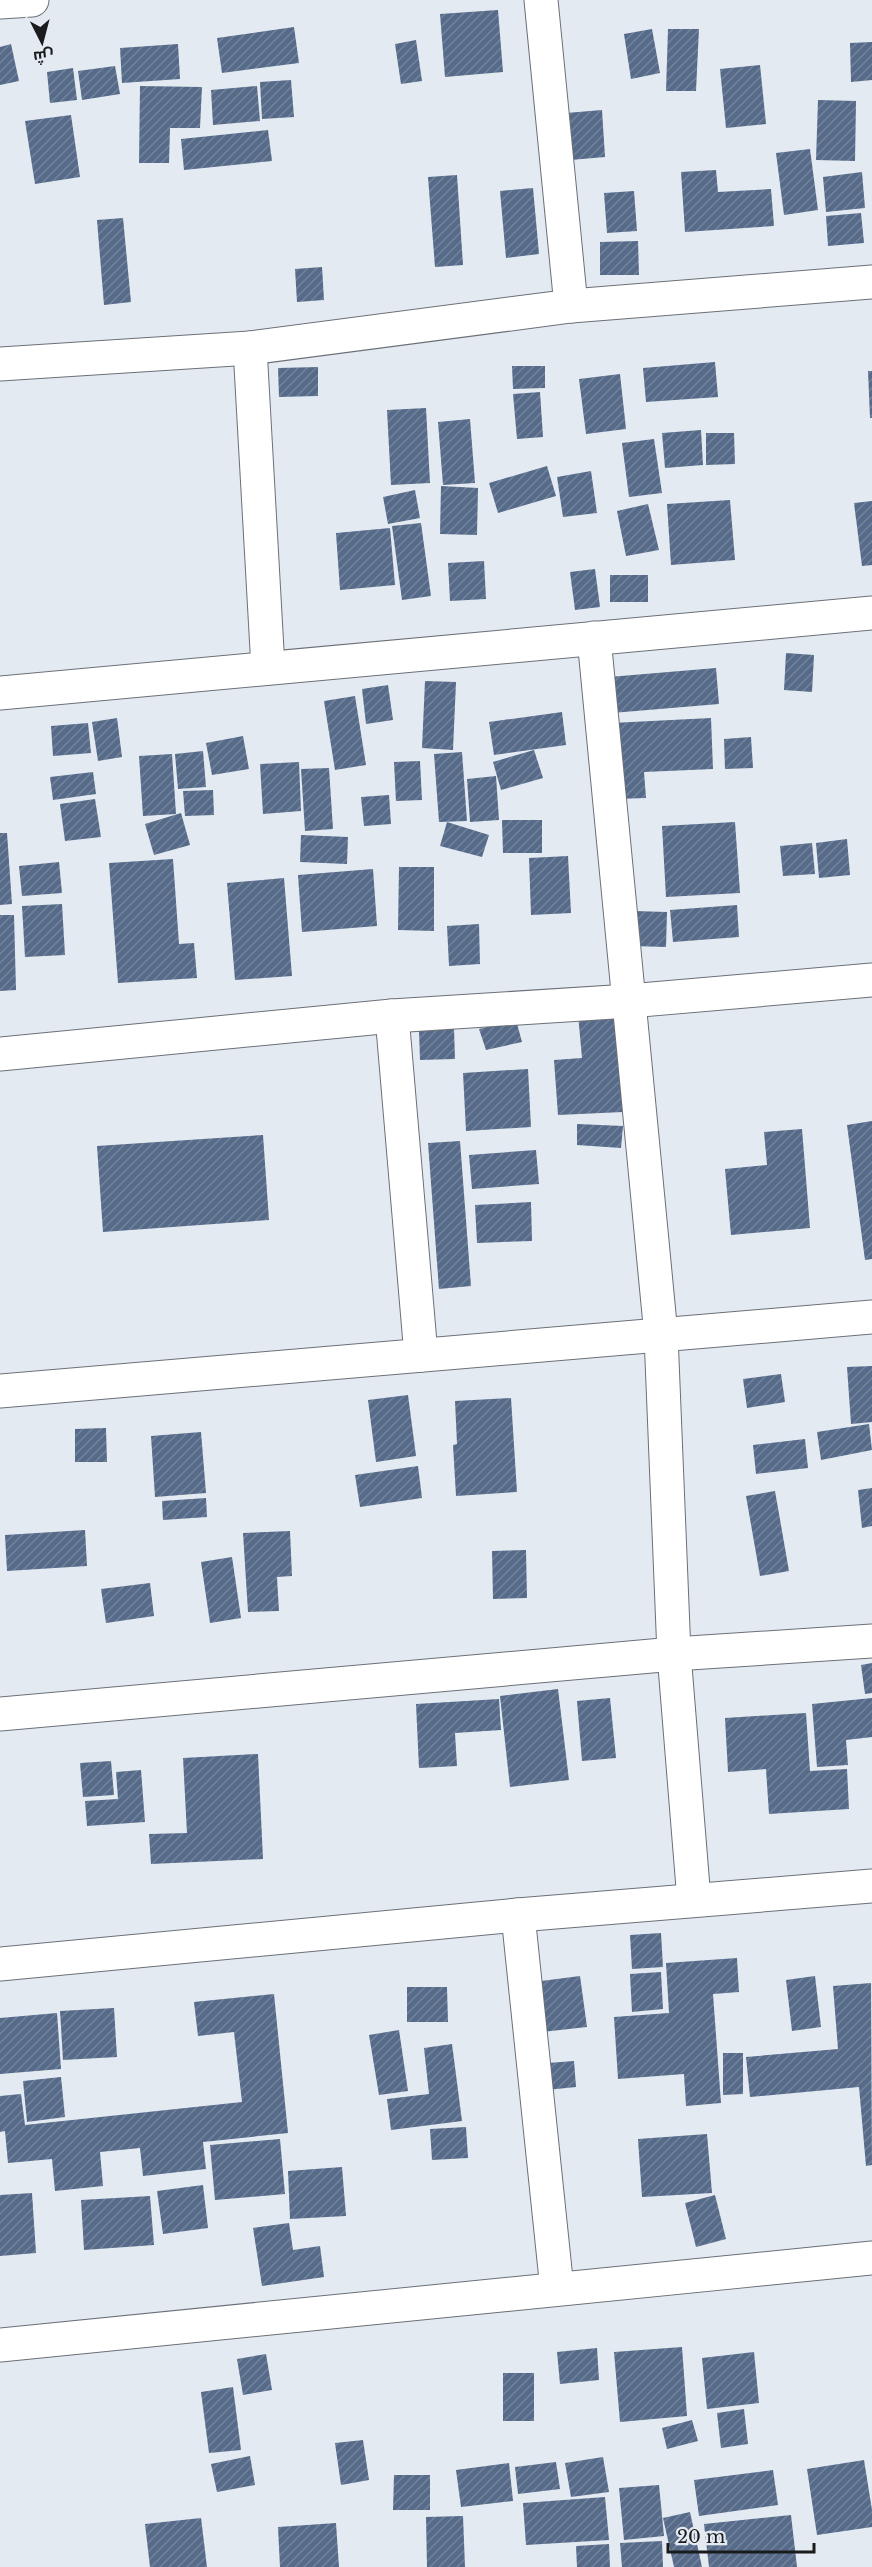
<svg xmlns="http://www.w3.org/2000/svg" width="872" height="2567" viewBox="0 0 872 2567" font-family="'Libre Baskerville',Cairo,serif">
<style>
.building{fill:url(#building-hatch)}
.lines{fill:none;stroke-linecap:round;stroke-linejoin:round}
.minor-casing{stroke:#6b7077;stroke-width:35}
.minor{stroke:#fff;stroke-width:33}
</style>
<defs>
<pattern id="building-hatch" width="6" height="6" patternUnits="userSpaceOnUse" patternTransform="scale(1.5)"><rect width="6" height="6" fill="#566b8a"/><path d="M-1 1l2-2M0 6l6-6M5 7l2-2" fill="none" stroke="#748399"/></pattern>
</defs>
<rect width="100%" height="100%" fill="#e4eaf2"/>
<!-- building -->
<g class="building">
<polygon points="498,10 503,72 445,77 440,14"/>
<polygon points="294,27 299,63 222,73 217,38"/>
<polygon points="652,29 660,73 631,79 624,34"/>
<polygon points="668,29 699,29 696,91 666,91"/>
<polygon points="416,40 422,81 401,84 395,44"/>
<polygon points="872,42 872,80 851,82 850,43"/>
<polygon points="11,44 19,81 0,85 0,47"/>
<polygon points="178,44 180,79 122,83 120,48"/>
<polygon points="760,65 766,124 726,128 720,69"/>
<polygon points="115,66 120,94 82,100 78,71"/>
<polygon points="73,68 77,100 50,103 47,72"/>
<polygon points="291,80 294,117 262,119 260,82"/>
<polygon points="140,86 202,87 200,128 170,128 169,163 139,163"/>
<polygon points="257,86 260,121 213,125 211,90"/>
<polygon points="818,100 856,101 855,161 816,160"/>
<polygon points="602,110 605,157 571,160 566,113"/>
<polygon points="71,115 80,177 35,184 25,121"/>
<polygon points="268,130 272,161 184,170 181,139"/>
<polygon points="810,149 818,210 784,215 776,153"/>
<polygon points="716,170 718,192 771,189 774,226 685,232 681,172"/>
<polygon points="862,172 865,208 826,212 823,177"/>
<polygon points="457,175 463,265 435,267 428,177"/>
<polygon points="533,188 539,254 506,258 500,191"/>
<polygon points="634,191 637,231 607,233 604,193"/>
<polygon points="861,213 864,243 828,246 826,216"/>
<polygon points="123,218 131,302 104,305 97,220"/>
<polygon points="638,241 639,275 600,275 600,242"/>
<polygon points="322,267 324,300 297,302 295,269"/>
<polygon points="715,362 718,397 646,402 643,368"/>
<polygon points="512,366 545,366 545,388 513,389"/>
<polygon points="318,367 318,396 279,397 278,368"/>
<polygon points="868,371 872,371 872,418 870,418"/>
<polygon points="620,374 626,429 586,434 579,379"/>
<polygon points="540,392 543,437 517,439 513,394"/>
<polygon points="426,408 430,483 391,485 387,410"/>
<polygon points="470,419 475,483 443,485 438,422"/>
<polygon points="701,430 703,465 665,468 662,433"/>
<polygon points="706,433 734,433 735,464 706,465"/>
<polygon points="654,439 662,493 629,497 622,443"/>
<polygon points="547,466 556,496 498,513 489,483"/>
<polygon points="591,471 597,513 563,517 557,477"/>
<polygon points="441,486 478,488 477,535 440,534"/>
<polygon points="415,490 420,518 388,524 383,497"/>
<polygon points="730,500 735,560 671,565 667,504"/>
<polygon points="872,501 872,565 862,566 854,503"/>
<polygon points="648,504 659,550 626,556 617,511"/>
<polygon points="421,523 431,596 402,600 392,526"/>
<polygon points="390,528 395,585 340,590 336,533"/>
<polygon points="484,561 486,599 450,601 448,563"/>
<polygon points="595,569 600,607 575,610 570,572"/>
<rect x="610" y="575" width="38" height="27"/>
<polygon points="786,653 814,655 812,692 784,690"/>
<polygon points="716,668 719,704 612,713 609,677"/>
<polygon points="425,681 456,682 453,750 422,748"/>
<polygon points="388,685 393,720 366,724 362,689"/>
<polygon points="355,696 366,765 335,770 324,701"/>
<polygon points="562,712 566,745 494,755 489,722"/>
<polygon points="117,718 122,757 98,761 92,722"/>
<polygon points="711,718 713,769 644,772 646,798 616,799 612,723"/>
<polygon points="88,723 91,753 53,756 51,726"/>
<polygon points="243,736 249,769 212,775 206,743"/>
<polygon points="751,737 753,768 725,769 724,739"/>
<polygon points="534,750 543,778 501,790 493,762"/>
<polygon points="203,751 206,787 178,789 175,754"/>
<polygon points="462,752 467,821 439,822 434,754"/>
<polygon points="172,754 176,814 143,816 139,756"/>
<polygon points="420,761 422,800 396,801 394,762"/>
<polygon points="299,762 301,811 263,814 260,764"/>
<polygon points="329,768 333,829 305,831 301,769"/>
<polygon points="93,772 96,794 53,800 50,777"/>
<polygon points="496,776 499,820 470,822 467,779"/>
<polygon points="213,790 214,815 185,816 183,791"/>
<polygon points="389,795 391,824 364,826 361,797"/>
<polygon points="95,799 101,837 65,841 60,804"/>
<polygon points="181,813 190,845 154,855 145,824"/>
<polygon points="502,820 542,820 542,853 503,853"/>
<polygon points="447,822 489,835 482,857 440,846"/>
<polygon points="735,822 740,893 666,897 662,826"/>
<polygon points="0,833 7,833 12,904 0,905"/>
<polygon points="301,835 348,837 347,864 300,862"/>
<polygon points="847,839 850,875 819,878 816,843"/>
<polygon points="812,843 815,874 783,876 780,846"/>
<polygon points="568,856 571,913 531,915 529,858"/>
<polygon points="173,859 179,944 194,943 197,978 118,983 109,863"/>
<polygon points="59,862 62,893 22,896 19,866"/>
<polygon points="399,867 434,867 434,931 398,930"/>
<polygon points="373,869 377,926 302,932 298,875"/>
<polygon points="284,878 292,976 235,980 227,883"/>
<polygon points="62,904 65,955 25,957 22,906"/>
<polygon points="737,905 739,937 673,942 670,910"/>
<polygon points="634,911 667,912 666,947 633,946"/>
<polygon points="0,915 14,915 16,990 0,991"/>
<polygon points="479,924 480,964 449,966 447,926"/>
<polygon points="617,1011 623,1112 558,1115 554,1060 582,1058 578,1014"/>
<polygon points="516,1020 522,1042 486,1050 479,1029"/>
<polygon points="454,1029 455,1059 420,1060 419,1030"/>
<polygon points="528,1069 531,1127 466,1131 463,1073"/>
<polygon points="872,1121 872,1259 865,1260 847,1125"/>
<polygon points="577,1124 623,1126 621,1148 577,1145"/>
<polygon points="802,1129 810,1228 731,1235 725,1169 767,1165 764,1132"/>
<polygon points="263,1135 269,1220 103,1232 97,1146"/>
<polygon points="460,1141 471,1286 439,1289 428,1143"/>
<polygon points="536,1150 539,1184 472,1189 469,1155"/>
<polygon points="531,1202 532,1241 477,1243 475,1205"/>
<polygon points="872,1366 872,1422 851,1424 847,1367"/>
<polygon points="781,1374 785,1402 747,1408 743,1379"/>
<polygon points="408,1395 416,1456 376,1462 368,1400"/>
<polygon points="511,1398 517,1492 456,1496 453,1445 457,1444 455,1401"/>
<polygon points="869,1424 872,1450 821,1460 817,1432"/>
<polygon points="106,1428 107,1462 75,1462 75,1429"/>
<polygon points="201,1432 206,1493 155,1497 151,1436"/>
<polygon points="805,1439 808,1468 756,1474 753,1445"/>
<polygon points="418,1466 422,1498 360,1507 355,1475"/>
<polygon points="872,1488 872,1526 862,1528 858,1490"/>
<polygon points="775,1491 789,1571 760,1576 746,1496"/>
<polygon points="206,1498 207,1517 163,1520 162,1501"/>
<polygon points="85,1530 87,1566 7,1571 5,1535"/>
<polygon points="290,1531 292,1576 277,1577 279,1611 248,1612 243,1533"/>
<polygon points="526,1550 527,1598 493,1599 492,1551"/>
<polygon points="232,1557 241,1618 210,1623 201,1562"/>
<polygon points="150,1583 154,1616 106,1623 101,1589"/>
<polygon points="872,1663 872,1693 865,1694 861,1665"/>
<polygon points="558,1689 569,1780 510,1787 500,1696"/>
<polygon points="610,1698 616,1758 582,1761 577,1701"/>
<polygon points="872,1698 872,1737 846,1740 848,1765 817,1767 812,1704"/>
<polygon points="499,1699 501,1730 455,1733 457,1766 419,1768 416,1704"/>
<polygon points="806,1713 810,1771 847,1769 849,1809 769,1814 766,1769 728,1772 725,1718"/>
<polygon points="258,1754 263,1859 151,1864 149,1834 187,1833 183,1758"/>
<polygon points="111,1761 114,1795 83,1797 80,1763"/>
<polygon points="141,1770 145,1822 87,1826 85,1801 118,1799 116,1772"/>
<polygon points="661,1933 663,1967 632,1969 630,1935"/>
<polygon points="737,1958 739,1992 713,1994 721,2103 686,2106 684,2074 618,2079 614,2017 669,2013 666,1963"/>
<polygon points="661,1972 663,2009 632,2012 630,1974"/>
<polygon points="580,1976 587,2027 524,2034 518,1984"/>
<polygon points="815,1976 821,2027 792,2031 786,1980"/>
<polygon points="871,1983 872,2165 866,2166 859,2087 750,2097 746,2057 838,2049 833,1986"/>
<polygon points="407,1987 447,1987 448,2022 407,2022"/>
<polygon points="274,1994 288,2133 203,2142 206,2169 143,2176 140,2148 100,2152 103,2186 55,2191 52,2159 8,2163 5,2131 0,2132 0,2096 21,2094 25,2125 242,2102 234,2032 198,2036 194,2002"/>
<polygon points="114,2008 117,2057 63,2060 60,2011"/>
<polygon points="57,2013 61,2069 0,2074 0,2018"/>
<polygon points="399,2030 408,2091 379,2095 369,2035"/>
<polygon points="452,2044 462,2121 391,2130 387,2099 429,2094 424,2048"/>
<polygon points="723,2053 743,2053 743,2094 723,2095"/>
<polygon points="574,2061 576,2087 537,2091 535,2064"/>
<polygon points="61,2077 65,2117 27,2122 23,2081"/>
<polygon points="466,2127 468,2158 432,2160 430,2129"/>
<polygon points="707,2134 712,2193 642,2197 638,2139"/>
<polygon points="280,2139 285,2194 215,2200 210,2145"/>
<polygon points="342,2167 346,2216 290,2219 288,2171"/>
<polygon points="203,2185 208,2228 163,2234 157,2191"/>
<polygon points="32,2193 36,2253 0,2256 0,2195"/>
<polygon points="715,2195 726,2239 696,2247 685,2203"/>
<polygon points="150,2196 154,2245 84,2250 81,2200"/>
<polygon points="289,2223 293,2250 320,2246 324,2277 262,2286 253,2228"/>
<polygon points="682,2347 687,2416 620,2422 614,2352"/>
<polygon points="597,2348 599,2380 560,2384 557,2352"/>
<polygon points="754,2352 759,2403 707,2409 702,2358"/>
<polygon points="266,2354 272,2390 243,2395 237,2359"/>
<rect x="503" y="2373" width="31" height="48"/>
<polygon points="233,2387 241,2450 209,2453 201,2392"/>
<polygon points="744,2409 748,2444 721,2448 717,2413"/>
<polygon points="692,2420 698,2441 667,2449 662,2428"/>
<polygon points="363,2440 369,2480 341,2485 335,2443"/>
<polygon points="250,2456 255,2485 217,2492 211,2464"/>
<polygon points="603,2457 609,2492 571,2497 565,2463"/>
<polygon points="864,2460 872,2510 872,2527 817,2535 807,2469"/>
<polygon points="556,2462 560,2489 518,2494 515,2467"/>
<polygon points="509,2463 513,2501 461,2507 456,2470"/>
<polygon points="773,2470 778,2505 699,2516 694,2480"/>
<polygon points="394,2475 430,2475 430,2510 393,2510"/>
<polygon points="659,2485 664,2536 624,2540 619,2488"/>
<polygon points="605,2497 609,2540 526,2545 523,2503"/>
<polygon points="690,2512 702,2567 674,2567 663,2518"/>
<polygon points="791,2515 797,2567 709,2567 704,2524"/>
<polygon points="463,2516 465,2567 427,2567 426,2517"/>
<polygon points="201,2518 207,2567 150,2567 145,2524"/>
<polygon points="336,2523 339,2567 280,2567 278,2527"/>
<polygon points="662,2541 663,2567 622,2567 620,2543"/>
<polygon points="609,2544 610,2567 577,2567 576,2546"/>
</g>
<g class="lines">
<!-- minor casing -->
<g class="minor-casing">
<g id="minor">
<polyline points="541,0 571,306"/>
<polyline points="0,2 32,0"/>
<polyline points="250,348 268,668"/>
<polyline points="0,364 250,348 571,306 872,282"/>
<polyline points="594,638 661,1335 674,1654 694,1900"/>
<polyline points="0,693 872,613"/>
<polyline points="392,1016 421,1355"/>
<polyline points="0,1054 392,1016 629,1001 872,980"/>
<polyline points="0,1391 872,1317"/>
<polyline points="0,1714 674,1654 872,1641"/>
<polyline points="518,1915 557,2289"/>
<polyline points="0,1964 518,1915 872,1886"/>
<polyline points="0,2345 872,2258"/>
</g>
</g>
<!-- minor -->
<use href="#minor" class="minor"/>
</g>
<!-- north arrow -->
<g transform="translate(42 42) rotate(174)" stroke="#e4eaf2" stroke-width="4.5" paint-order="stroke">
<path d="M0-4.5L10 22L0 15L-10 22Z" fill="#191b1d"/>
<text y="-9" font-size="16" font-weight="bold" text-anchor="middle" fill="#191b1d">ش</text>
</g>
<!-- scale -->
<path d="M668 2543v9h146v-9" fill="none" stroke="#191b1d" stroke-width="3"/>
<text x="677" y="2543" font-size="18" fill="#191b1d" stroke="#e4eaf2" stroke-width="4.5" paint-order="stroke">20 m</text>
</svg>
